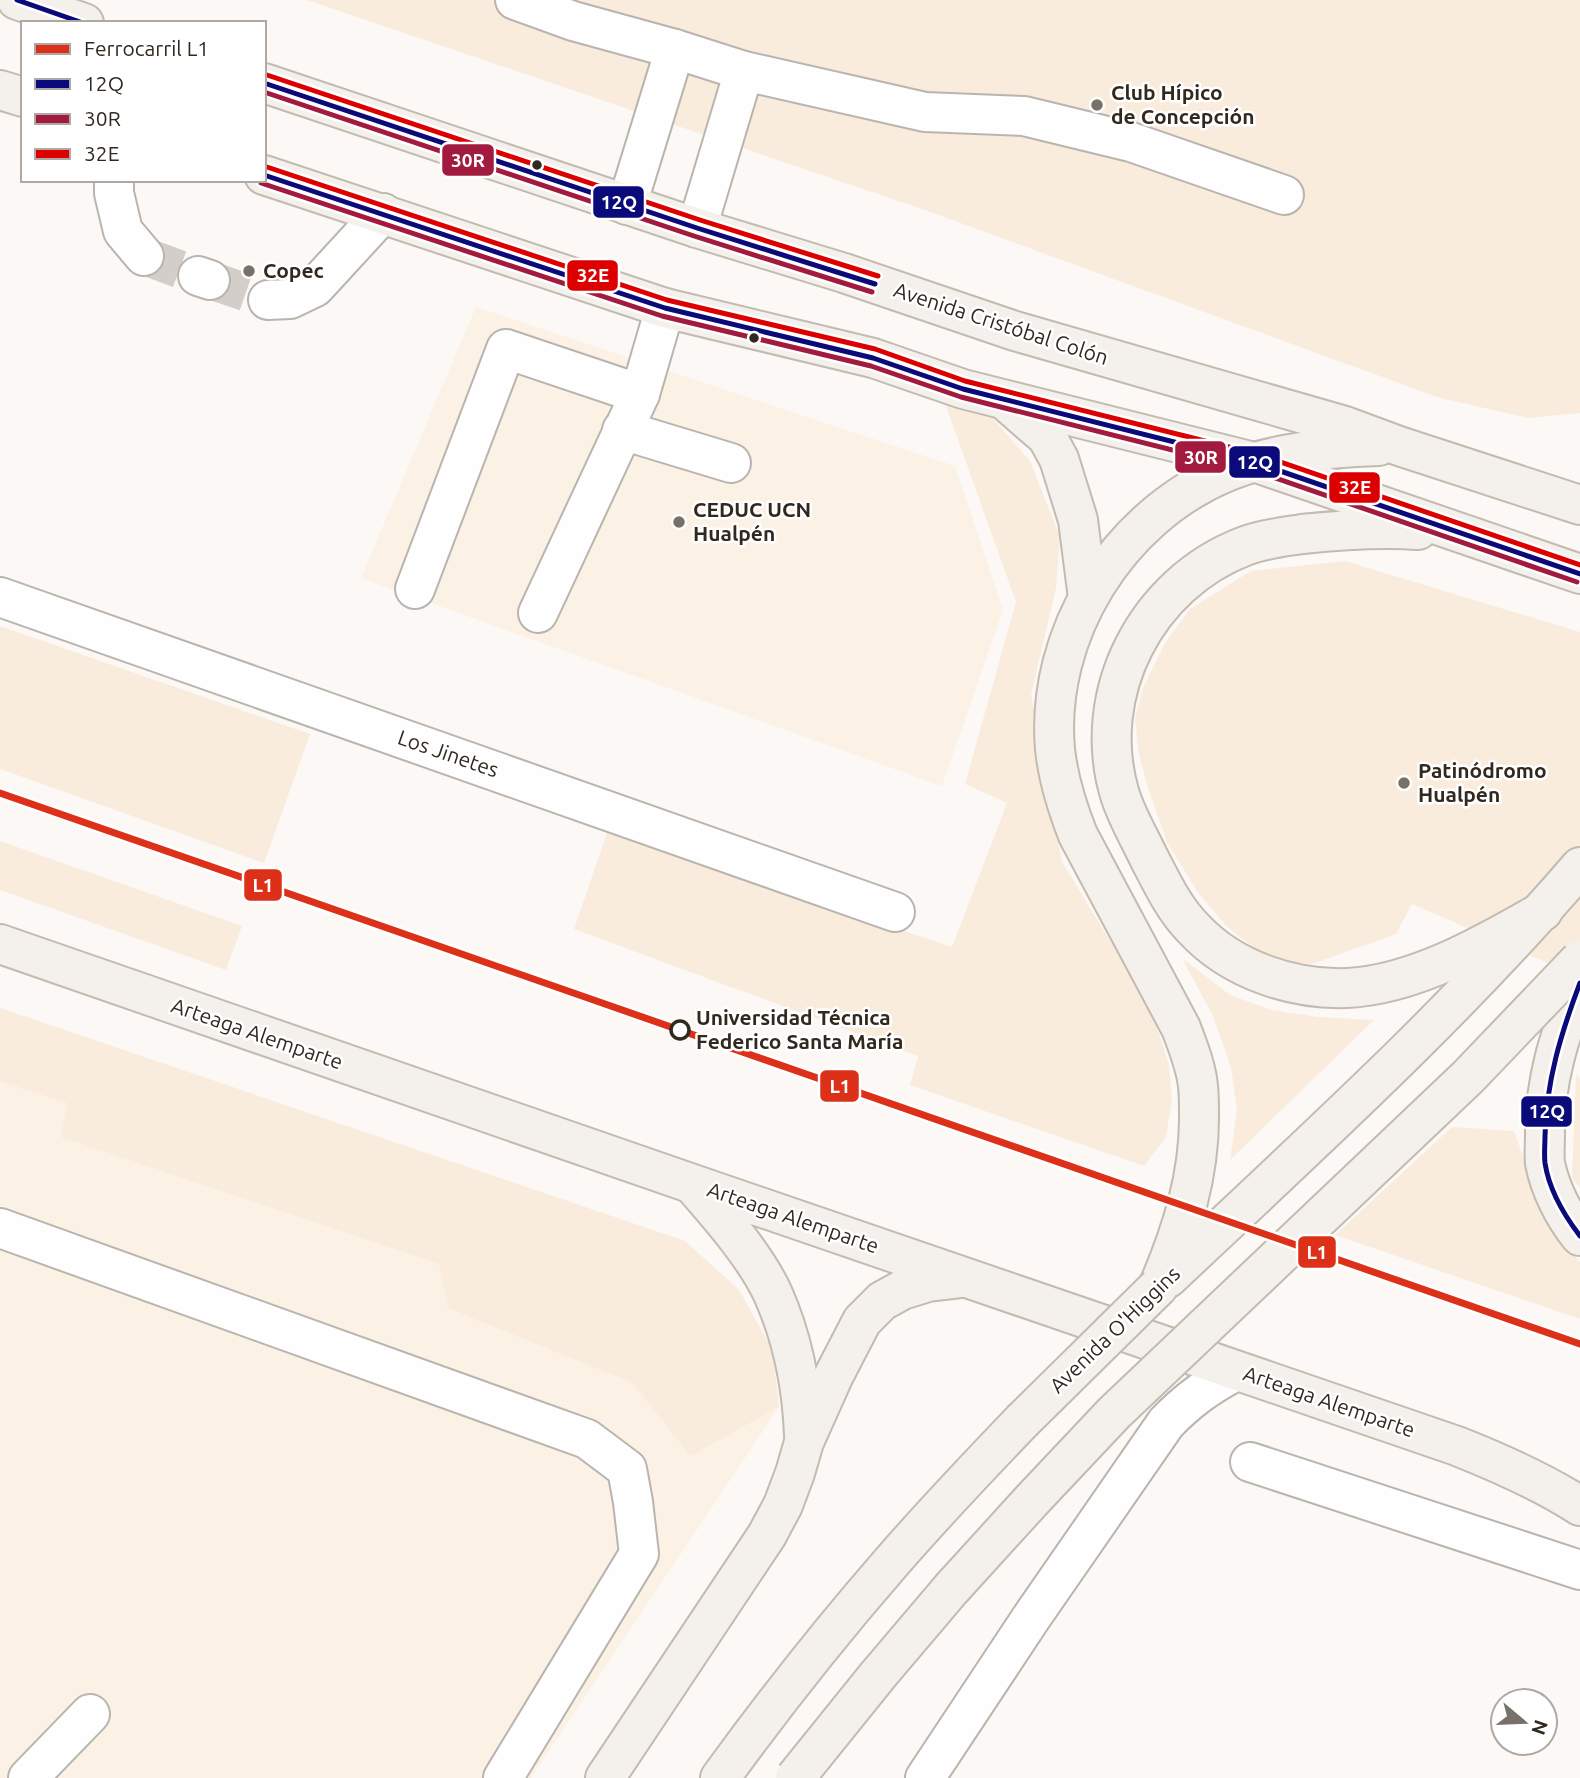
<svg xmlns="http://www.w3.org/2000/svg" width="1580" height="1778" viewBox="0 0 1580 1778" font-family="Ubuntu,sans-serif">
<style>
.built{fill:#fcf1e5}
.green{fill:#faecdd}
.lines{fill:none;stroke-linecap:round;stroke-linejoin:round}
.minor-tunnel{stroke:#d3ceca;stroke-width:38;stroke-dasharray:38 19;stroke-linecap:butt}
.minor-casing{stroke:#b9b4ae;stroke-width:42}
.major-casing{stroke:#c3bab0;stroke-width:42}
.minor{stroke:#fefefe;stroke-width:38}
.major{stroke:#f4f0ec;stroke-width:38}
.major-bridge-casing{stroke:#c3bab0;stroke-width:42;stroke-linecap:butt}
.major-bridge{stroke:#f4f0ec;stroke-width:38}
.bus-1-casing{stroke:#fff;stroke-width:10}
.bus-2-casing{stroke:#fff;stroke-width:10}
.bus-3-casing{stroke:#fff;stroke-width:10}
.bus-1{stroke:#0a0a7a;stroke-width:5}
.bus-2{stroke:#a31a3f;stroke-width:5}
.bus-3{stroke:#d00;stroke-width:5}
.rail-1-casing{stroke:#fff;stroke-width:12}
.rail-1{stroke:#dd3018;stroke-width:7}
.poi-dot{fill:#787169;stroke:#fff;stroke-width:2.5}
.bus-dot{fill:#31281e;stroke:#fff;stroke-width:2.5}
.stop-dot{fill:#fff;stroke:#31281e;stroke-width:3.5}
.labels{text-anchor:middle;stroke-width:5;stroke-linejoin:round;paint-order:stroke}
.poi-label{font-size:21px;font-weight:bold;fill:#31281e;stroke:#fff;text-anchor:start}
.street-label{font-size:21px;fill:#31281e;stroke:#fff}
.stop-label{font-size:21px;font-weight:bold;fill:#31281e;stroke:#fff;text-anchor:start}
.line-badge{stroke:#fff;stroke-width:2.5}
.badge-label{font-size:19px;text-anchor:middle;font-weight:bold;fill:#fff}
</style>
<rect width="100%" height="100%" fill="#fbf8f5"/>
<!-- built -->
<g class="built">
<polygon points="476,307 955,466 1003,610 942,786 361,578"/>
<polygon points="0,1008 685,1241 739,1290 772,1349 779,1407 531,1778 0,1778"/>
</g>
<!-- green -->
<g class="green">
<polygon points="307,0 1580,0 1580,413 1528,418 1440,398 922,209"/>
<polygon points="940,389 986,411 1030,461 1060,537 1056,588 1031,695 1062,862 1150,1006 1169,1065 1172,1100 1166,1137 1144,1166 910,1085 918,1056 574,929 608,830 952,947 1007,803 965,784 1016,602"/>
<polygon points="1345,561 1580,632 1580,977 1412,904 1396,934 1304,967 1260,953 1226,926 1197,891 1167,842 1149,791 1139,755 1135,719 1143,688 1165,643 1190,609 1251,571"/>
<polygon points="0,626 310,734 264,863 0,769"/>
<polygon points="0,841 242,926 226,970 0,890"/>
<polygon points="1182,958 1230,995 1272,1010 1318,1017 1374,1020 1230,1160 1237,1110 1231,1067 1213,1016"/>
<polygon points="0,1008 685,1241 739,1290 772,1349 779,1407 690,1456 633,1383 448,1308 439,1264 61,1137 67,1103 0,1081"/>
<polygon points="1576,1075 1580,1078 1580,1188 1572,1178"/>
<polygon points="1452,1127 1514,1131 1548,1225 1580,1262 1580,1319 1335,1235"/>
</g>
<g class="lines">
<!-- minor-tunnel -->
<g class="minor-tunnel">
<polyline points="144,256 198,276"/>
<polyline points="210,280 268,300"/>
</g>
<!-- minor casing -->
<g class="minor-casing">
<g id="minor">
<polyline points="515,0 573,21 675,49 744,71 925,112 1024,116 1131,142 1284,195"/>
<polyline points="114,180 114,193 123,231 144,256"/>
<polyline points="627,205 675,49"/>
<polyline points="697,228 744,71"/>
<polyline points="198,276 210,280"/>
<polyline points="268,300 290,299 315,287 383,213"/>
<polyline points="622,430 731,463"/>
<polyline points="415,589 506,349 640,394"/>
<polyline points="0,597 895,912"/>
<polyline points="538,613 640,394 665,308"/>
<polyline points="0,1228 587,1439 627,1469 633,1502 639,1554 503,1778"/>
<polyline points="1250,1462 1580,1570"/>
<polyline points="28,1778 90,1714"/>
<path d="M 925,1778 L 1031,1618 L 1166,1423 C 1188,1400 1208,1386 1236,1371"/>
</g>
</g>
<!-- major casing -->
<g class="major-casing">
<g id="major">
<polyline points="17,0 84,23"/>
<polyline points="264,83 697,228 844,273 1015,331 1345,426 1399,446 1580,505"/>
<polyline points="0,90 23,97"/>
<polyline points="264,175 665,308 873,358 963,389 1254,462 1580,574"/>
<polyline points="1009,404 1047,437 1059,459 1078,520 1088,598"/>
<path d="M 1418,530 C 1379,527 1340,530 1302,534 C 1283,537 1263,539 1245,546 C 1147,583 1089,693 1120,795 C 1127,817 1139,837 1149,858 C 1162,883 1174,909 1194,929 C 1232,970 1293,990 1347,988 C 1414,985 1486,944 1543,911"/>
<path d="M 0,944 L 693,1184 L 1457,1446 C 1500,1463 1541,1481 1580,1506"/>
<path d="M 1580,983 C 1560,1033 1544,1082 1545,1136 C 1545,1145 1544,1154 1545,1163 C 1550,1189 1564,1216 1580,1236"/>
<path d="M 694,1186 C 721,1217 756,1257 773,1294 C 793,1339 802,1386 804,1435"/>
<path d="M 1168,1278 C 1309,1145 1453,1015 1580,867"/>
<path d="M 1158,1287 C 1182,1231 1200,1174 1199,1113 C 1199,1104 1199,1095 1198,1086 C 1196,1066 1188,1047 1181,1028 L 1078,835 C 1067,807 1058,779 1055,749 C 1045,634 1118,518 1224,473 C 1273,452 1326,448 1379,446"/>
<polyline points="605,1778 767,1535 783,1505 795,1473 804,1442 834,1375 862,1321 882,1301 902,1290 928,1282 962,1278"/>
<path d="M 720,1778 C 773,1705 829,1634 889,1565 C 931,1516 977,1468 1022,1421"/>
</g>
</g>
<!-- minor -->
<use href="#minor" class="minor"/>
<!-- major -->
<use href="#major" class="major"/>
<!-- major-bridge casing -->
<g class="major-bridge-casing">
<g id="major-bridge">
<polyline points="1022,1421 1158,1287"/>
<polyline points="795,1778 878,1675 951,1589 1032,1500 1114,1413 1468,1077 1580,960"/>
</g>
</g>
<!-- major-bridge -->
<use href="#major-bridge" class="major-bridge"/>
<!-- bus-1 casing -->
<g class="bus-1-casing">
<g id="bus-1">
<polyline points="17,0 83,23"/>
<polyline points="264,83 697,228 875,284"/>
<polyline points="264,175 665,308 873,358 963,389 1254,462 1580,574"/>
<path d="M 1580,983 C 1561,1033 1546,1082 1545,1136 C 1545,1145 1544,1154 1545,1163 C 1549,1190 1564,1215 1580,1236"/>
</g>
</g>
<!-- bus-2 casing -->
<g class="bus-2-casing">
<g id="bus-2">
<polyline points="264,92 694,236 872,292"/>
<polyline points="261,183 662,316 871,366 961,397 1252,470 1577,582"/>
</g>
</g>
<!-- bus-3 casing -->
<g class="bus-3-casing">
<g id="bus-3">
<polyline points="267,75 700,220 878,276"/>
<polyline points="267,167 667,300 875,349 965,381 1257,454 1580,565"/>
</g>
</g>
<!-- bus-1 -->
<use href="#bus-1" class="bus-1"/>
<!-- bus-2 -->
<use href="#bus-2" class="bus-2"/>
<!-- bus-3 -->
<use href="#bus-3" class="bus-3"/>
<!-- rail-1 casing -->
<g class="rail-1-casing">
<polyline id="rail-1" points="0,793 1580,1344"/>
</g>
<!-- rail-1 -->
<use href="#rail-1" class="rail-1"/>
</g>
<!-- markers -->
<g class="poi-dot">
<circle cx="1097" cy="105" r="7"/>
<circle cx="249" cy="271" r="7"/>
<circle cx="679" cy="522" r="7"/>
<circle cx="1404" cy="783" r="7"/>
</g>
<g class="bus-dot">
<circle cx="537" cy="165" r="6"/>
<circle cx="754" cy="338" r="6"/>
</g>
<circle class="stop-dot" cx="680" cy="1030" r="9"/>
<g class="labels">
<!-- poi labels -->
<g class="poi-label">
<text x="1111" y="100">Club Hípico<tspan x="1111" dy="24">de Concepción</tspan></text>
<text x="263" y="278">Copec</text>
<text x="693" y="517">CEDUC UCN<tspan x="693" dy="24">Hualpén</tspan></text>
<text x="1418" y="778">Patinódromo<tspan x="1418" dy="24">Hualpén</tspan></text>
</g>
<!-- street labels -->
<g class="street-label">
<text transform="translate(1001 324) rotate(18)" y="7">Avenida Cristóbal Colón</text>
<text transform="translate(448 754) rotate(19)" y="7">Los Jinetes</text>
<text transform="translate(257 1034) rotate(19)" y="7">Arteaga Alemparte</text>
<text transform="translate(793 1218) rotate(19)" y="7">Arteaga Alemparte</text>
<text transform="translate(1115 1330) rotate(-44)" y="7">Avenida O'Higgins</text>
<text transform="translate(1329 1402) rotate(19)" y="7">Arteaga Alemparte</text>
</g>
<!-- stop labels -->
<g class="stop-label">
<text x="696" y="1025">Universidad Técnica<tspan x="696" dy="24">Federico Santa María</tspan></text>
</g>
</g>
<g class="line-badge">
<rect x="441" y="143" width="54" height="34" rx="7" fill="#a31a3f"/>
<rect x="592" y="185" width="53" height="34" rx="7" fill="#0a0a7a"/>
<rect x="566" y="259" width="53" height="33" rx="7" fill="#d00"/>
<rect x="1174" y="440" width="53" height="34" rx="7" fill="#a31a3f"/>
<rect x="1228" y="445" width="53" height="34" rx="7" fill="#0a0a7a"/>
<rect x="1328" y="471" width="53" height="33" rx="7" fill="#d00"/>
<rect x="243" y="868" width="40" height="34" rx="7" fill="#dd3018"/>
<rect x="819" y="1069" width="41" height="34" rx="7" fill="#dd3018"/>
<rect x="1520" y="1095" width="53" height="33" rx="7" fill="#0a0a7a"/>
<rect x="1297" y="1235" width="40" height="34" rx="7" fill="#dd3018"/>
</g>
<g class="badge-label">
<text x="468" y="167">30R</text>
<text x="619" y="209">12Q</text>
<text x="593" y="282">32E</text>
<text x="1201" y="464">30R</text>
<text x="1255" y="469">12Q</text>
<text x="1355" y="494">32E</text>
<text x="263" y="892">L1</text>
<text x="840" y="1093">L1</text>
<text x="1547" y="1118">12Q</text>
<text x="1317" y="1259">L1</text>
</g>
<!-- legend -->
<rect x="21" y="21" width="245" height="161" fill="#ffffff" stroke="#ada9a5" stroke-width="2"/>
<rect x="35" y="44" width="35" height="10" fill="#dd3018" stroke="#ada9a5" stroke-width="2"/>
<text x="84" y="56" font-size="21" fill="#31281e">Ferrocarril L1</text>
<rect x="35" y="79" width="35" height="10" fill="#0a0a7a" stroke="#ada9a5" stroke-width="2"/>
<text x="84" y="91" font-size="21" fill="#31281e">12Q</text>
<rect x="35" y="114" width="35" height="10" fill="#a31a3f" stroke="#ada9a5" stroke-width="2"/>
<text x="84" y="126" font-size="21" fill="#31281e">30R</text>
<rect x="35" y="149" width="35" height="10" fill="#dd0000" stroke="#ada9a5" stroke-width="2"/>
<text x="84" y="161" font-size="21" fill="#31281e">32E</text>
<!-- north arrow -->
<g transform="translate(1524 1722) rotate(109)"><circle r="33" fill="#ffffff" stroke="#ada9a5" stroke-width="2"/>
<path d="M0-5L12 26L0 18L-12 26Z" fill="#787169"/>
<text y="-10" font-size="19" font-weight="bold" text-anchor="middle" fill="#31281e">N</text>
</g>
</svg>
